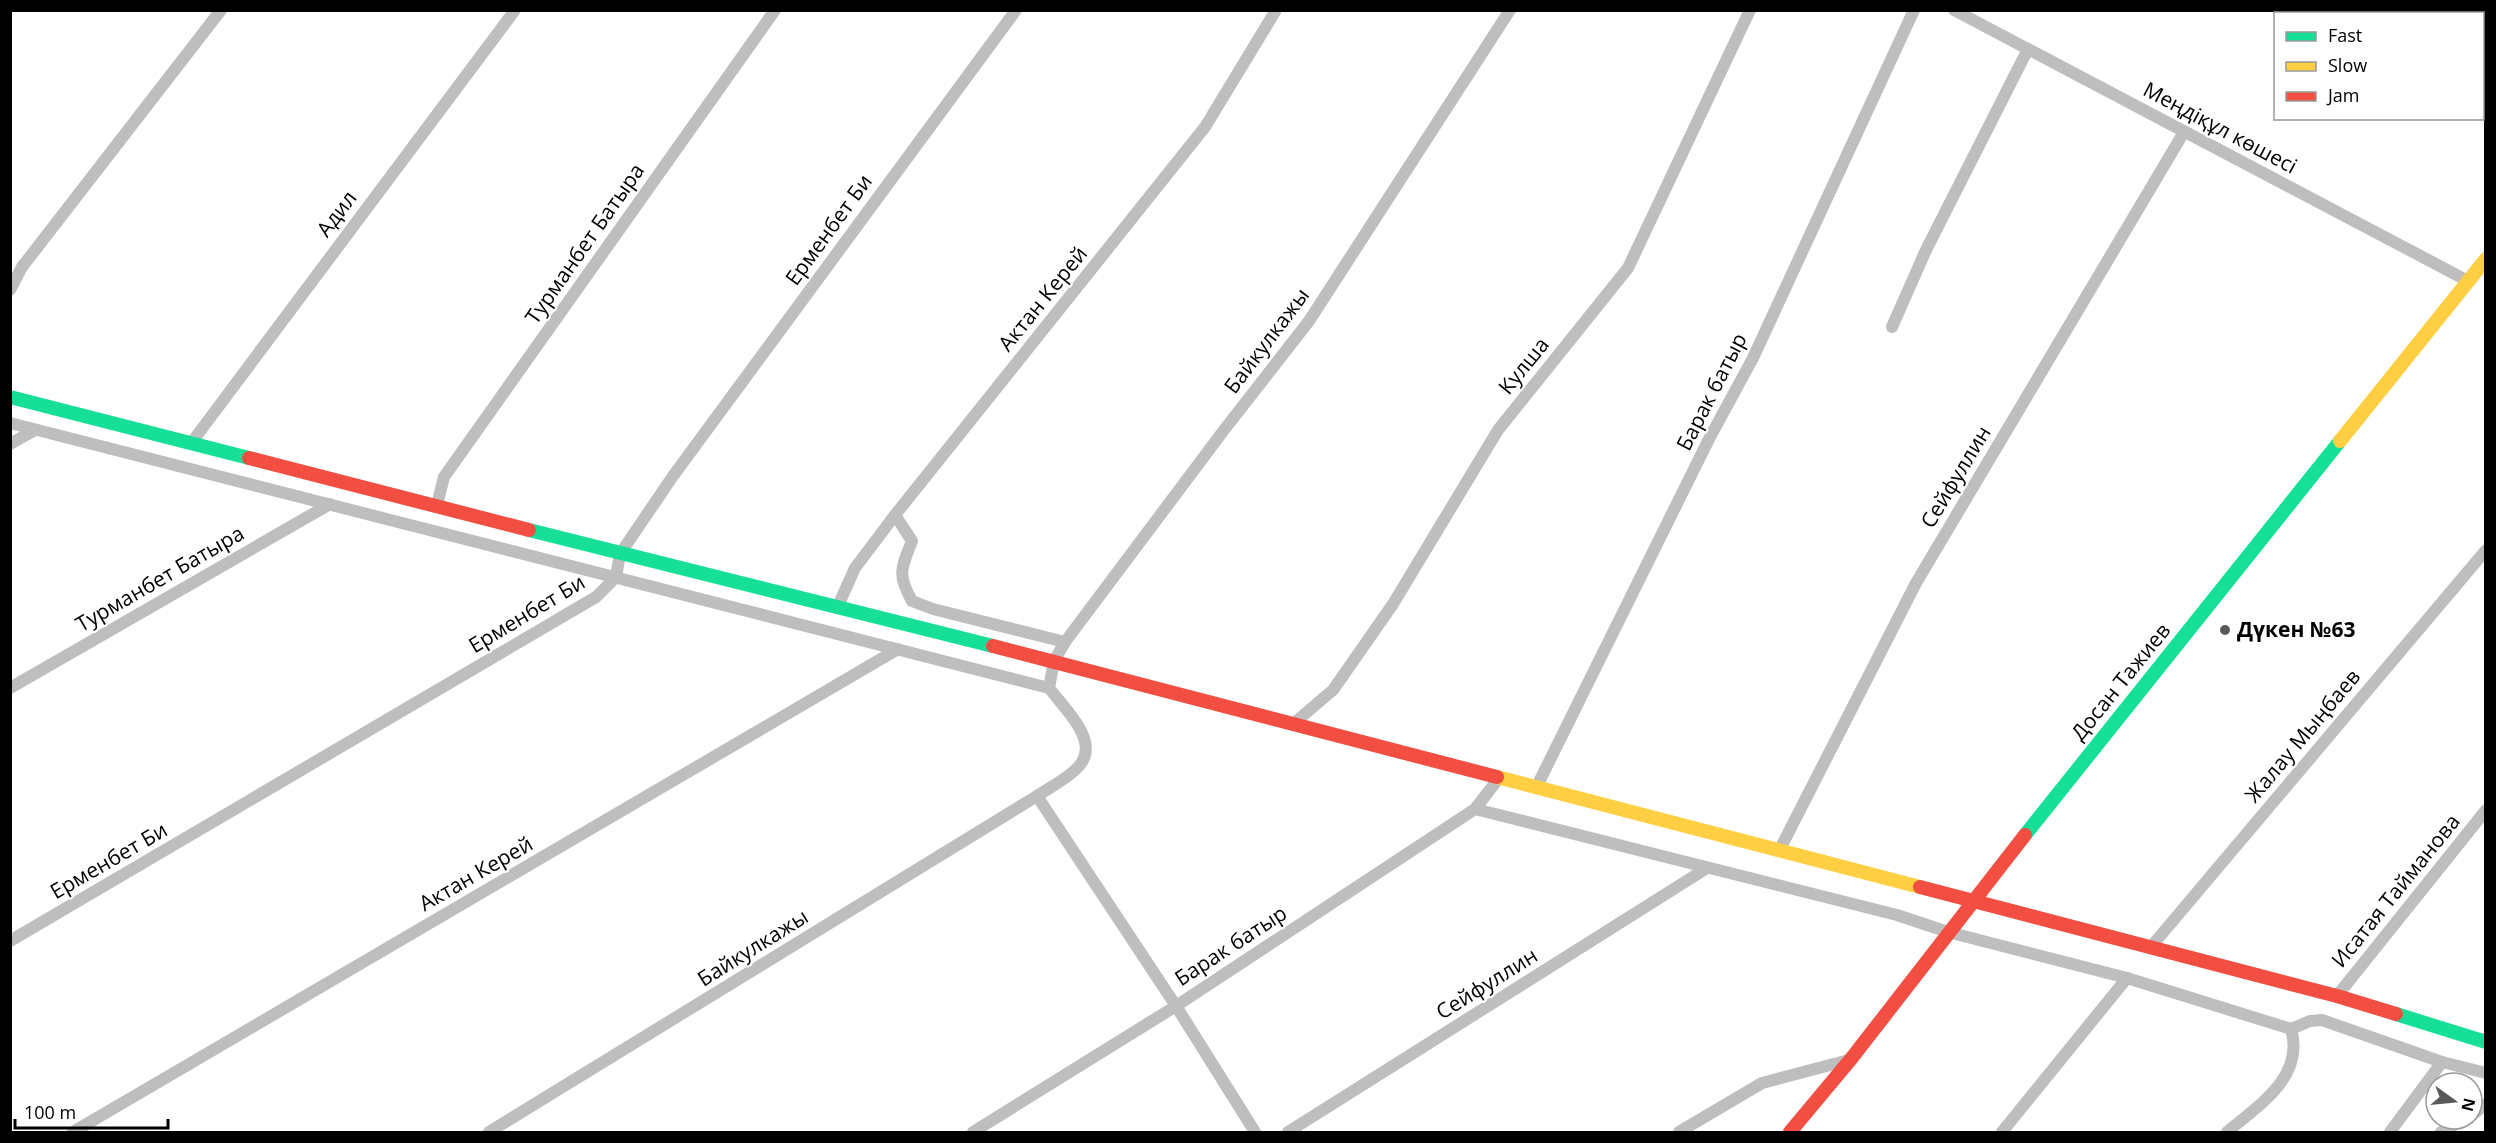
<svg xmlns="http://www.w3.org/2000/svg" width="2496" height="1143" viewBox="0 0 2496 1143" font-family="'Open Sans',sans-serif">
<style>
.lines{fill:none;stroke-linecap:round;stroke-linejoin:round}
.street{stroke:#bebebe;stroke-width:12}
.fast{stroke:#16e098;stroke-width:14}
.slow{stroke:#ffcf43;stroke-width:14}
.jam{stroke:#f24e42;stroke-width:14}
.poi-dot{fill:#595959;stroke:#fff;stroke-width:2}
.labels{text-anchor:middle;stroke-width:4.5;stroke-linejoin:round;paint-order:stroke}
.street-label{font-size:21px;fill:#000;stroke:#fff}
.poi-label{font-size:21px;font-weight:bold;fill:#000;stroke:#fff;text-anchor:start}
</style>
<rect width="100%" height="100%" fill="#fff"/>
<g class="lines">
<!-- street -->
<g class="street">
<polyline points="1954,10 2468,281"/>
<polyline points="2354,10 2364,14"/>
<polyline points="2437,14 2439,10"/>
<polyline points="2482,65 2486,66"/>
<polyline points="10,290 22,267 221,10"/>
<polyline points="1892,327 1926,250 2028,49"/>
<path d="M 10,423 L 1049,688 C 1064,708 1101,741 1079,766 C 1069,778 1050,787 1037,796 L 489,1132"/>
<polyline points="192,442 515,10"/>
<polyline points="10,444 35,430"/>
<polyline points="437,505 444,477 775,10"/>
<path d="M 895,515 L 912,541 C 901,569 897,574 912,601 L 933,609 L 1065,642"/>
<polyline points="837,608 855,568 895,515 1205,127 1276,10"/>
<polyline points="10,688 330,504"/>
<polyline points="1049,688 1054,661 1065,642 1224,430 1309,321 1510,10"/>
<polyline points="1293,724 1333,690 1393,604 1498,430 1628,268 1750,10"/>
<polyline points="1536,788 1709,439 1753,358 1914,10"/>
<polyline points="1037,796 1176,1006 1255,1132"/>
<polyline points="1475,809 1897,915 1948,932 2127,978 2291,1029 2310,1021 2322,1020 2442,1062 2486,1073"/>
<polyline points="1779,851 1916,583 2184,132"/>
<polyline points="10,941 596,597 616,577 620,554 673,476 1016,10"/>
<polyline points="2150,948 2486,550"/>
<polyline points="2337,996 2486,810"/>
<polyline points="2472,1115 2486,1104"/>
<polyline points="73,1132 898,649"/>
<polyline points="973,1132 1176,1006 1475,809 1499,778"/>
<polyline points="1288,1132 1707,868"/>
<polyline points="1679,1132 1762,1083 1849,1060"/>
<polyline points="2002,1132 2127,978"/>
<path d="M 2227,1132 C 2259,1105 2305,1077 2291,1029"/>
<polyline points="2390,1132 2442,1062"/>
<polyline points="2441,1132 2465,1119"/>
</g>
<!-- fast -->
<g class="fast">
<polyline points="10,397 249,458"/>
<polyline points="529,530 993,646"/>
<polyline points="2025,835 2340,441"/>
<polyline points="2396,1014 2486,1042"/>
</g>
<!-- slow -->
<g class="slow">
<polyline points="2340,441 2486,259"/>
<polyline points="1497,777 1920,887"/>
</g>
<!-- jam -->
<g class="jam">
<polyline points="249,458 529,530"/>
<polyline points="993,646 1497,777"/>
<polyline points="1920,887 2337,996 2396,1014"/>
<polyline points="1790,1132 1851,1059 2025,835"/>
</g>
</g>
<!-- markers -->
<circle class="poi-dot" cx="2225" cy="630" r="6"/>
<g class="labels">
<!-- street labels -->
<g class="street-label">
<text transform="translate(2220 128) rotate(28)" y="7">Меңдіқұл көшесі</text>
<text transform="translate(337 214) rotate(-53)" y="7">Адил</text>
<text transform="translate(829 230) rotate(-54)" y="7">Ерменбет Би</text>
<text transform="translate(585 244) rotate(-55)" y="7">Турманбет Батыра</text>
<text transform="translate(1043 299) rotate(-51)" y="7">Актан Керей</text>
<text transform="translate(1267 341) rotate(-53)" y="7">Байкулкажы</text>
<text transform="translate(1524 366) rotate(-51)" y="7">Кулша</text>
<text transform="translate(1712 392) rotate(-63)" y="7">Барак батыр</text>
<text transform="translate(1956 477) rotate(-59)" y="7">Сейфуллин</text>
<text transform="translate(160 579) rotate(-30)" y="7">Турманбет Батыра</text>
<text transform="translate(527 614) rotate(-31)" y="7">Ерменбет Би</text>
<text transform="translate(2121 682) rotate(-51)" y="7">Досан Тажиев</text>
<text transform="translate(2303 736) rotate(-50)" y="7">Жалау Мыңбаев</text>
<text transform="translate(109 861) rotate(-30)" y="7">Ерменбет Би</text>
<text transform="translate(476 874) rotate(-30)" y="7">Актан Керей</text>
<text transform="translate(2396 891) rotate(-51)" y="7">Исатая Тайманова</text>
<text transform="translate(1231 946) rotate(-33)" y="7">Барак батыр</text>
<text transform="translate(753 948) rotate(-32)" y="7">Байкулкажы</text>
<text transform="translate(1487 984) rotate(-32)" y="7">Сейфуллин</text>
</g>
<!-- poi labels -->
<g class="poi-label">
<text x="2237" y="637">Дүкен №63</text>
</g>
</g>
<!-- border -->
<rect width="2496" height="1143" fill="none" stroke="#000000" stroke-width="24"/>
<!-- legend -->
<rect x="2274" y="12" width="210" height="108" fill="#ffffff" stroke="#999999" stroke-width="1.5"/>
<rect x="2286" y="32" width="30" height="9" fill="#16e098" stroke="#999999" stroke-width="1.5"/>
<text x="2328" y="42" font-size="18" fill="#000000">Fast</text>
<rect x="2286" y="62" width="30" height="9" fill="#ffcf43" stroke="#999999" stroke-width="1.5"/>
<text x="2328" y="72" font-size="18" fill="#000000">Slow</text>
<rect x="2286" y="92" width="30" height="9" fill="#f24e42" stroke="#999999" stroke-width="1.5"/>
<text x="2328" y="102" font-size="18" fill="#000000">Jam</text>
<!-- north arrow -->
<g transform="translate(2454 1101) rotate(105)"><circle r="28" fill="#ffffff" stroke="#999999" stroke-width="1.5"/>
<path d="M0-4.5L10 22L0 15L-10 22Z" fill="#595959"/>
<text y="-9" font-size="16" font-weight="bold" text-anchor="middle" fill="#000000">N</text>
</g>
<!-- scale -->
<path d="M15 1119v9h153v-9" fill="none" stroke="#000000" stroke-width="3"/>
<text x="24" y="1119" font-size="18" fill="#000000" stroke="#ffffff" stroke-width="4.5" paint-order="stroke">100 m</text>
</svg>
